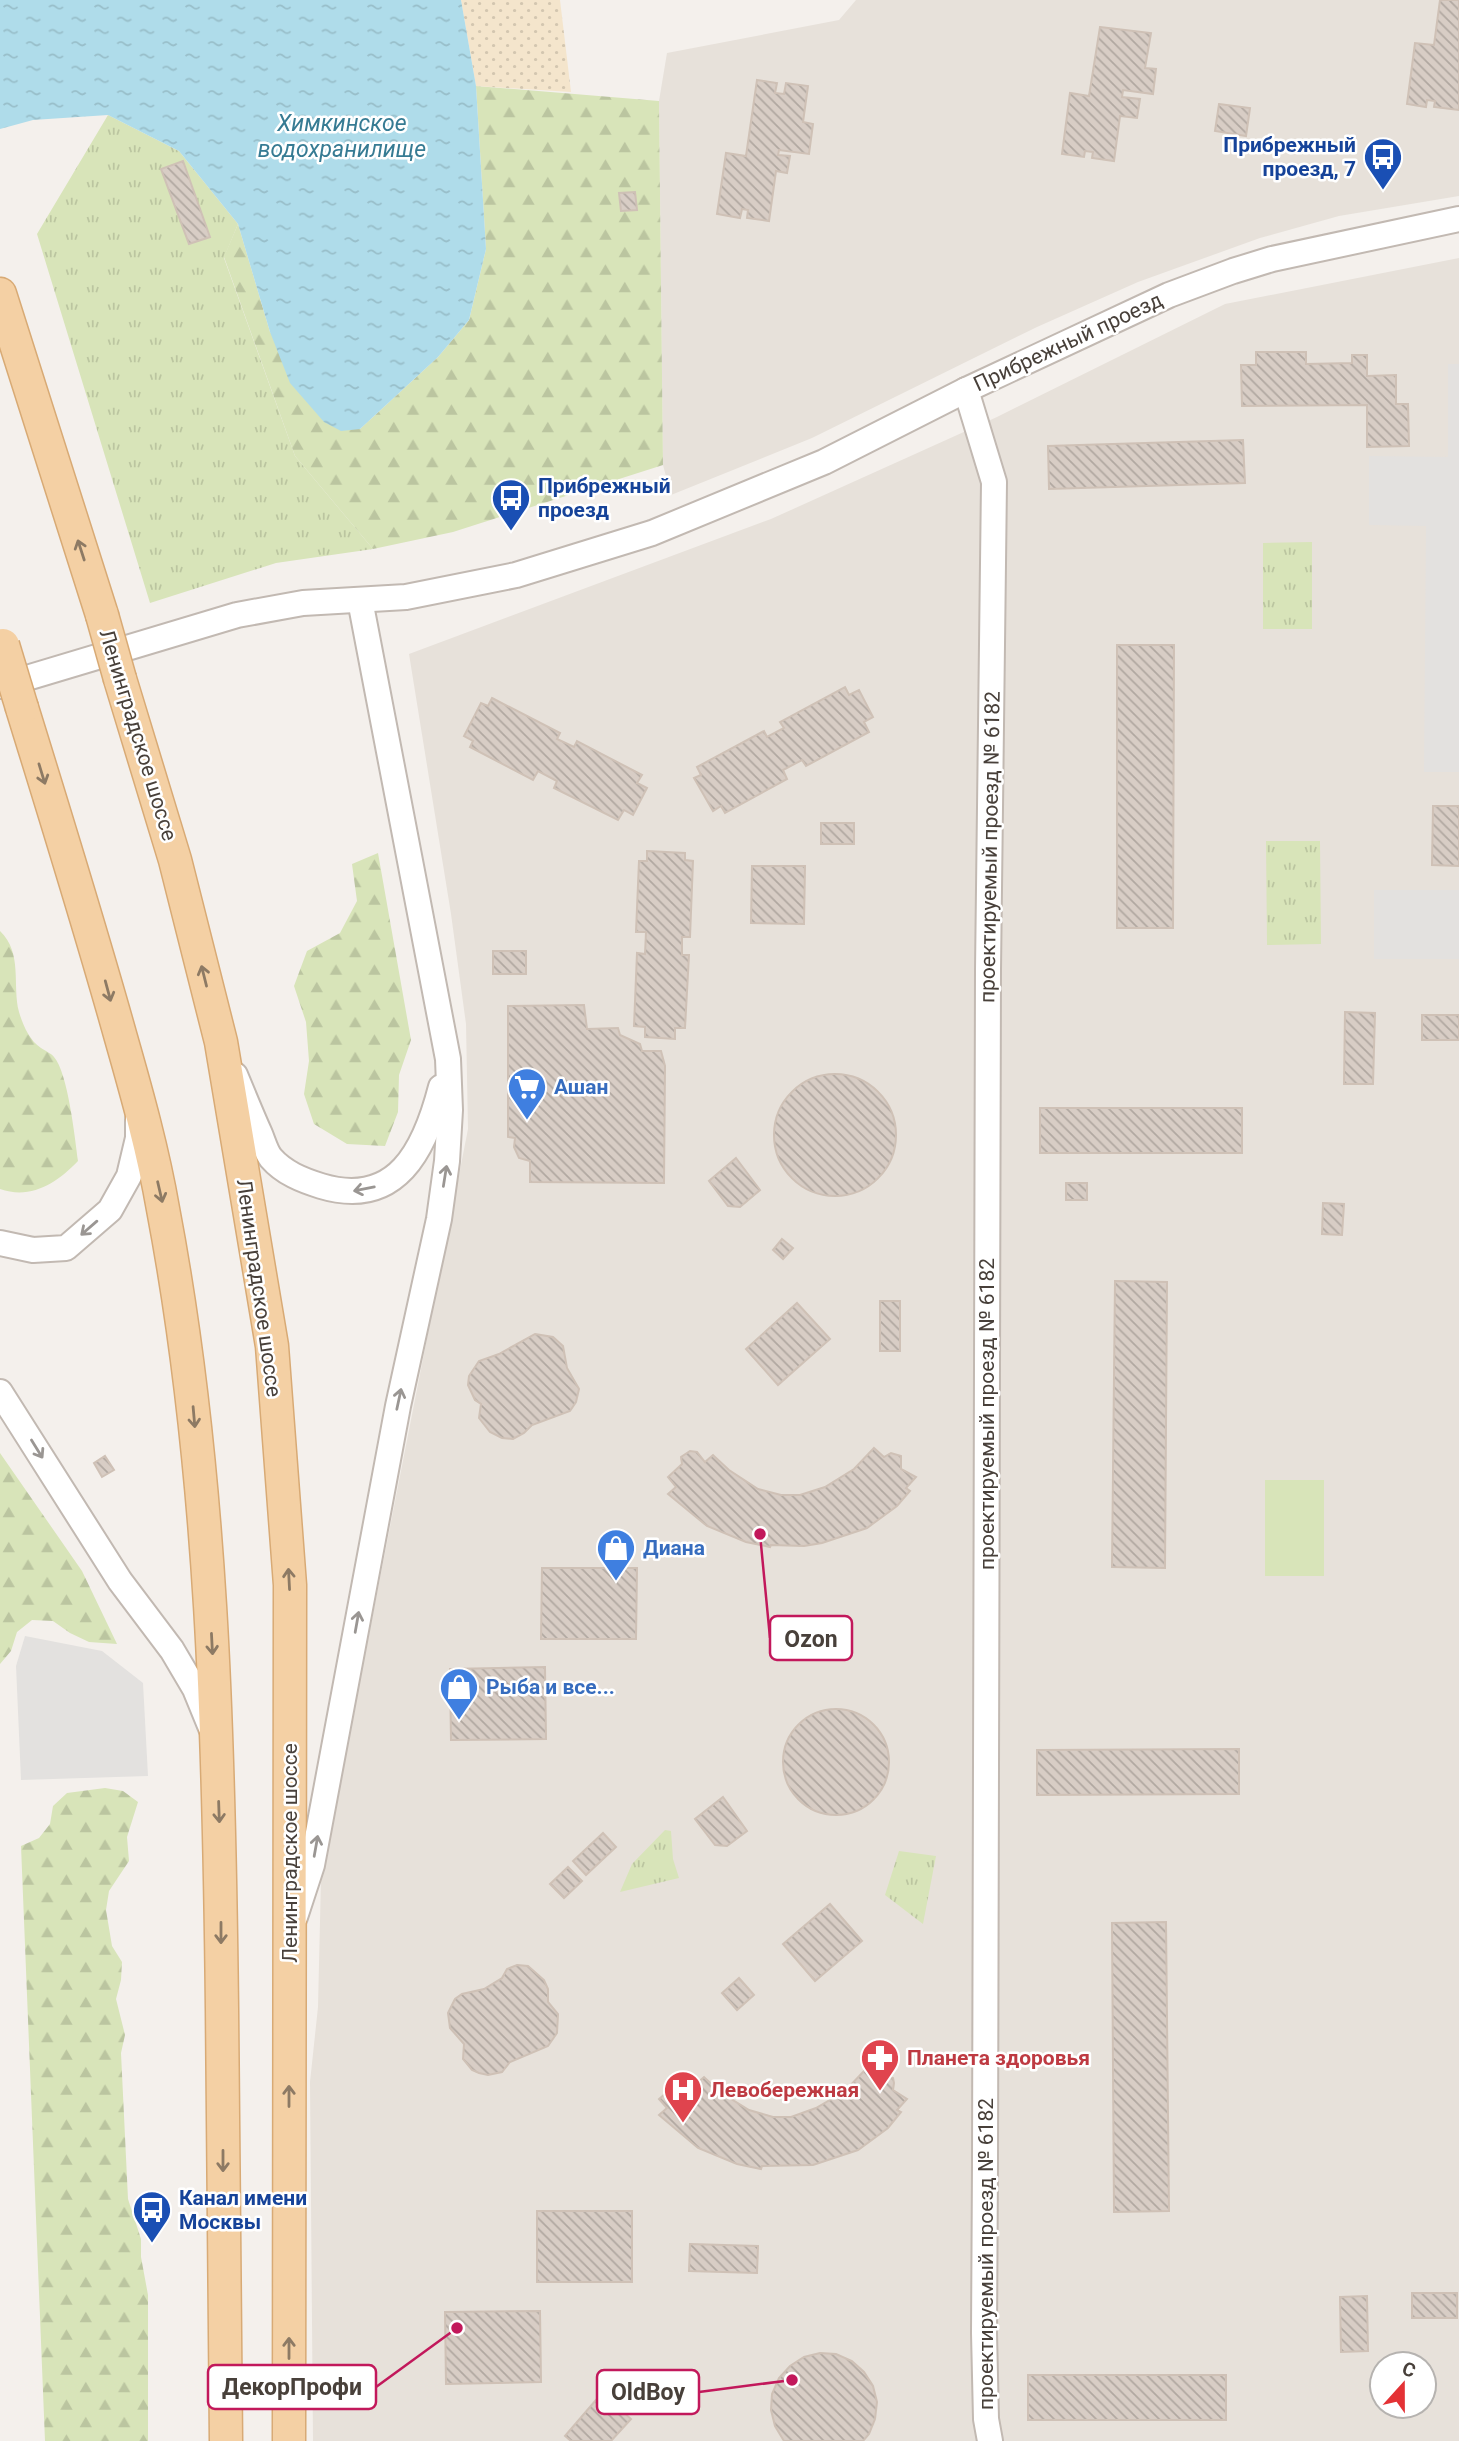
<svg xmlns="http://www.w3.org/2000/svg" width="1459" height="2441" viewBox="0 0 1459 2441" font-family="Roboto,sans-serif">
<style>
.residential{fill:#e7e1da;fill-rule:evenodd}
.grass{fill:url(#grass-tufts)}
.forest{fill:url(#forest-firs)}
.sand{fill:url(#sand-dots)}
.pitch{fill:#d8e4b9}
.parking{fill:#e3e1df}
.water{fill:url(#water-ripples)}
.building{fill:url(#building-back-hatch);stroke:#cfc1b6;stroke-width:2}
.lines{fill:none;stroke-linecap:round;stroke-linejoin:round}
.minor-casing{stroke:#c2b9b2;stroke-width:28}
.major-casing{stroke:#d8aa75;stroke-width:35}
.minor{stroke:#fff;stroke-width:24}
.major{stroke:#f4d0a4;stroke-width:32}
.major-bridge-casing{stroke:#d8aa75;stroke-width:35;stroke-linecap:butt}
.major-bridge{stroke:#f4d0a4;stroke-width:32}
.oneway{stroke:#8d7a64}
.oneway2{stroke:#9a9693}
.labels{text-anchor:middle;stroke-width:5;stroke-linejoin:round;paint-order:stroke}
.transit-label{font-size:21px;font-weight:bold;fill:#164399;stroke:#fff;text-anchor:start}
.street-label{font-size:21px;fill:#48403a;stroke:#fff}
.shop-label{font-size:21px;font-weight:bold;fill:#366cbe;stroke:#fff;text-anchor:start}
.health-label{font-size:21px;font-weight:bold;fill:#be3a42;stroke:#fff;text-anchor:start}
.water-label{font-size:23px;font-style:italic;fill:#367b93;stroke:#fff}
.leader{fill:none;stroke:#c2185b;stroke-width:2.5}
.callout-dot{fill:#c2185b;stroke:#fff;stroke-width:2.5}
.callout{fill:#fff;stroke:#c2185b;stroke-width:2.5}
.callout-label{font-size:23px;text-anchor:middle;font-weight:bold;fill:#48403a}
</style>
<defs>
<pattern id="grass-tufts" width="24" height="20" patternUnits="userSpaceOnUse" patternTransform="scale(1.75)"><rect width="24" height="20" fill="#d8e4b9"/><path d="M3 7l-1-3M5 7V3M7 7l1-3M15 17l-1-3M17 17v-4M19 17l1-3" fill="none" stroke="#bbc5a0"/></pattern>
<pattern id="forest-firs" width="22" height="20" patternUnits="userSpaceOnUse" patternTransform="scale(1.75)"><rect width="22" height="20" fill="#d8e4b9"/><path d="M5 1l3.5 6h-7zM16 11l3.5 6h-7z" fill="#bbc5a0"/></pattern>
<pattern id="sand-dots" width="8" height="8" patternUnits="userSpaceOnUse" patternTransform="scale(1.75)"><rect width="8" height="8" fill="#f4e5cc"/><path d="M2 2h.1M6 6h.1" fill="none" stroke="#d3c6b0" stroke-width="1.8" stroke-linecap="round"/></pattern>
<pattern id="water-ripples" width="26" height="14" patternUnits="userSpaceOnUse" patternTransform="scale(1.75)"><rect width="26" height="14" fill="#afdcea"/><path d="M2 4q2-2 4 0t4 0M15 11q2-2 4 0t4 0" fill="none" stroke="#98bec9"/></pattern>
<pattern id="building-back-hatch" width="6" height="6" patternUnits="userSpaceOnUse" patternTransform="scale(1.75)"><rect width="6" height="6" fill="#d8cdc5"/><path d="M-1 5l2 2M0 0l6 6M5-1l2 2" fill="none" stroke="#b1a8a1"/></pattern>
</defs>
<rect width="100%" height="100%" fill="#f4f0ec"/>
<g class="residential">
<polygon points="856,0 1459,0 1459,196 1339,216 1260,238 1138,282 1037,327 812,438 671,495 663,465 659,101 667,53 839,20"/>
<path d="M1459 258V2441H313L310 2082 318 2007 321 1879 468 1129 466 1024 451 914 409 654 771 519 997 417 1225 304ZM1382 2364H1424V2406H1382Z"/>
</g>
<g class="grass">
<polygon points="108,115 179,151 238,224 224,258 295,456 373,549 276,563 150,603 37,234"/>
<polygon points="1312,542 1312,629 1263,629 1263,543"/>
<polygon points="1266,841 1320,841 1321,944 1267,945"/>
<polygon points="665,1830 671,1831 673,1859 679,1878 620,1892 632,1864"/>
<polygon points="899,1851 936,1856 923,1924 885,1895"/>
</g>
<g class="forest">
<polygon points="476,86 659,101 663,465 453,532 373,549 295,456 224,257 238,224 270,332 360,429 438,357 469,320 486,249"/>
<polygon points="378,853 411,1040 399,1075 398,1112 385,1146 347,1144 314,1124 304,1094 309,1061 306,1022 294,986 307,951 340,933 357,901 352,864"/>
<path d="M0 931C23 953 12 985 19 1012 23 1025 29 1040 41 1048 45 1051 51 1053 54 1057 68 1073 75 1138 78 1161 57 1183 31 1200 0 1189Z"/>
<polygon points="0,1453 82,1571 117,1644 89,1642 70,1633 53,1621 32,1620 17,1632 11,1651 0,1664"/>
<polygon points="105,1788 123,1791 138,1802 127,1837 129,1861 109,1891 106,1910 112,1946 122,1962 121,1980 116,1999 125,2035 121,2053 128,2199 141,2239 141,2257 148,2295 148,2441 45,2441 21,1846 39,1838 50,1824 53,1806 67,1793"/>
</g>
<polygon class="sand" points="461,0 560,0 571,92 476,86"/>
<rect class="pitch" x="1265" y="1480" width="59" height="96"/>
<g class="parking">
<polygon points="1448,364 1459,364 1459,772 1424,772 1426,526 1369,525 1369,456 1448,457"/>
<rect x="1374" y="890" width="85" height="69"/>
<polygon points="25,1636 102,1651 143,1683 148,1776 21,1780 16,1666"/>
</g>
<polygon class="water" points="0,0 461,0 476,86 486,249 469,320 438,357 360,429 341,431 324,422 290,383 270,332 238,224 179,151 108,115 33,120 0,129"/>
<g class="building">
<polygon points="1440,0 1459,0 1459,110 1434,107 1435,101 1427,100 1426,107 1407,104 1415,43 1434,45"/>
<polygon points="1100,27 1151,33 1145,68 1156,69 1153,94 1123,90 1122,97 1140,99 1137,118 1120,116 1114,161 1092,158 1093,152 1085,151 1084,157 1062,154 1070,93 1089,96"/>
<polygon points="757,80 777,83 775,93 784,94 786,83 808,86 803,122 813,124 809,154 779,150 778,155 790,156 787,173 776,171 769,221 747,218 748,210 742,209 740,218 717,214 726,153 746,156"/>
<polygon points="1219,104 1250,108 1246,136 1215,131"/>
<polygon points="183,161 210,237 189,244 161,169"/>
<polygon points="635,192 637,210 621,211 619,193"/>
<polygon points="1256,352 1306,352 1306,364 1352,363 1352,355 1367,355 1367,376 1396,375 1396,404 1408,404 1409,446 1367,447 1367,405 1242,406 1241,365 1256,365"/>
<polygon points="1243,440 1245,483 1049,489 1048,446"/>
<polygon points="1117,645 1174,645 1173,928 1117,928"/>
<polygon points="845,687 849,695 859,690 873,717 864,722 869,732 806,766 802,760 783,770 787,779 725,813 721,806 713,811 694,778 701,775 697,767 764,731 767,737 784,728 780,722"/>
<polygon points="492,698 560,733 557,739 574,747 577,741 642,775 637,783 647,788 633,815 624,810 618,820 554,788 557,781 538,771 533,780 470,747 473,741 464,736 481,703 488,706"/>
<polygon points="1433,806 1459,806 1459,866 1432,865"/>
<rect x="821" y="823" width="33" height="21"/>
<polygon points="647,851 685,853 685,860 693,861 690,937 682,937 682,955 689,955 685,1028 675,1028 675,1039 645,1037 645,1027 634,1026 637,953 645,954 646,932 636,932 639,861 647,861"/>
<polygon points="752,866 805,866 804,924 751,923"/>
<rect x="493" y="951" width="33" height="23"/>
<polygon points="584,1005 587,1029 618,1028 620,1035 640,1044 642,1051 661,1051 665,1066 664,1183 530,1182 530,1161 519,1158 514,1147 515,1138 508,1137 508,1006"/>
<polygon points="1345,1012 1375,1013 1373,1084 1344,1084"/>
<rect x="1422" y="1015" width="37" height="25"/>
<circle cx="835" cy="1135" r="61"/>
<rect x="1040" y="1108" width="202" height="45"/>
<polygon points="736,1158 760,1190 740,1207 728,1206 709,1181"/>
<rect x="1066" y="1183" width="21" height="17"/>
<polygon points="1323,1203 1344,1204 1342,1235 1322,1234"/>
<polygon points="782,1239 793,1248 783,1259 773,1250"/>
<polygon points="1115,1281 1167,1282 1165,1568 1112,1567"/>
<rect x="880" y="1301" width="20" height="50"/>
<polygon points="797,1303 830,1339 778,1385 746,1349"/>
<polygon points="535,1334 553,1337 563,1346 567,1368 579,1389 576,1402 570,1411 532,1425 524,1433 513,1439 502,1438 490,1432 479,1418 481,1404 475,1400 468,1385 469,1376 479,1361 499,1354"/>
<polygon points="874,1448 884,1457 891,1453 901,1456 901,1469 916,1477 906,1488 910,1491 897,1506 867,1528 822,1543 804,1546 771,1545 770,1547 746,1542 707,1526 668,1494 676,1487 668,1477 682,1464 681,1457 690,1451 697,1452 705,1462 713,1455 729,1470 758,1489 781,1495 800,1495 825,1487 854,1469"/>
<polygon points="105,1456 114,1470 102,1477 94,1463"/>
<polygon points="542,1568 637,1568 636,1639 541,1639"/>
<polygon points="545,1667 546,1739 451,1740 450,1669"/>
<circle cx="836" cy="1762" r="53"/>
<polygon points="1239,1749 1239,1794 1037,1795 1037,1750"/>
<polygon points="723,1797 747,1831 727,1846 715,1845 695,1819"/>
<polygon points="603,1833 616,1847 586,1875 573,1861"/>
<polygon points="568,1867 582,1881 564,1898 550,1884"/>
<polygon points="830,1904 862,1941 815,1981 783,1944"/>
<polygon points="1166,1922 1169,2211 1114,2212 1112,1923"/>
<polygon points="517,1965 528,1966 544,1980 548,1989 548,2002 558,2014 557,2033 548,2046 510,2062 502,2072 488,2075 479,2073 472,2070 463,2059 464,2044 450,2028 448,2013 455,1999 462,1994 484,1989 502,1978 507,1969"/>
<polygon points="739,1978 754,1995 737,2010 722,1993"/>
<polygon points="865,2070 875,2079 882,2075 893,2078 894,2083 893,2090 907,2099 897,2110 901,2112 888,2128 858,2150 813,2165 762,2166 761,2169 737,2164 698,2148 659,2115 667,2108 659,2099 674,2086 672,2079 681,2073 688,2074 696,2084 704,2077 720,2092 749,2110 773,2117 791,2117 816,2108 845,2091"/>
<rect x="537" y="2211" width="95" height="71"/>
<polygon points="690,2244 758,2246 757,2273 689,2271"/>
<rect x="1412" y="2293" width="45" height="25"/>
<polygon points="1367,2296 1368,2351 1341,2352 1340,2297"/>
<polygon points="540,2311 541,2382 446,2384 445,2312"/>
<polygon points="820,2353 836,2354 852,2361 864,2372 873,2386 877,2402 875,2419 869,2434 863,2441 784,2441 775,2426 771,2410 772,2394 779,2378 790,2366 804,2357"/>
<rect x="1028" y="2375" width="198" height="45"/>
<polygon points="602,2393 631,2419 611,2441 571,2441 565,2436"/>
</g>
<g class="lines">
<g class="minor-casing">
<g id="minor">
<polyline points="966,390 994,482 988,970 985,2165 984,2333 986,2419 990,2441"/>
<polyline points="0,686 237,615 303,603 406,597 516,575 652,533 824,462 966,390 1169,295 1233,271 1272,259 1459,219"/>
<path d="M235 1075C243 1094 251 1114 260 1134 263 1141 266 1152 271 1158 284 1173 302 1180 321 1186 397 1209 425 1149 441 1087"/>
<polyline points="0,1243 33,1250 66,1248 110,1210 129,1176 138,1138 138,1120"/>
<polyline points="0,1392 120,1581 172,1650 195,1689 211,1728"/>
<polyline points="295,1917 312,1865 398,1406 439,1219 447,1161 450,1110 448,1059 360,600"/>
</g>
</g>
<g class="major-casing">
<g id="major">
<polyline points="0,294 102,615"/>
<polyline points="120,679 175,860 221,1042 272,1346 290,1585 289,2441"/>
<path d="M22 708C56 818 90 927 121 1038 137 1094 153 1151 163 1209 213 1472 219 1742 222 2009 223 2153 224 2297 226 2441"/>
</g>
</g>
<use href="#minor" class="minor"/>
<use href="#major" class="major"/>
<g class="major-bridge-casing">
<g id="major-bridge">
<polyline points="102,615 120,679"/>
<polyline points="3,645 22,708"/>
</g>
</g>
<use href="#major-bridge" class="major-bridge"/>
</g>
<defs><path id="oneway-shaft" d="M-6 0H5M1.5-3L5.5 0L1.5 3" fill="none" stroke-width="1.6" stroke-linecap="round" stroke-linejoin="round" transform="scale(1.75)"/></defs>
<g class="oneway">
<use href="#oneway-shaft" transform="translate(81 550) rotate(-108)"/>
<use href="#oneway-shaft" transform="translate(42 774) rotate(73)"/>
<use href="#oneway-shaft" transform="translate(204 976) rotate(-104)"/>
<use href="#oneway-shaft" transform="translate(108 991) rotate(75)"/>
<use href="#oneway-shaft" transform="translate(160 1192) rotate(77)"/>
<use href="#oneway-shaft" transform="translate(194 1417) rotate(85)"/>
<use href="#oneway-shaft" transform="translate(289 1579) rotate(-93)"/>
<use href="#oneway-shaft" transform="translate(212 1644) rotate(87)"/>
<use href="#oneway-shaft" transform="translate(219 1812) rotate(88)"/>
<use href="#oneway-shaft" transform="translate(221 1933) rotate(90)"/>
<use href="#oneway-shaft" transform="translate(289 2096) rotate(-90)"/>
<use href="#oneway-shaft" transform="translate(223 2161) rotate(90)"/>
<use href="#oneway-shaft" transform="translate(289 2348) rotate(-90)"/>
</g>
<g class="oneway2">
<use href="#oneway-shaft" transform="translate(445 1176) rotate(-81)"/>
<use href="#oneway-shaft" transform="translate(364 1189) rotate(169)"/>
<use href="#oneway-shaft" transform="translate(89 1228) rotate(139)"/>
<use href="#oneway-shaft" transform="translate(399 1399) rotate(-78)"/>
<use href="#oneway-shaft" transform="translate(37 1449) rotate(58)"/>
<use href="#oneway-shaft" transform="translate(357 1622) rotate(-80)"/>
<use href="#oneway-shaft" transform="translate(316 1846) rotate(-80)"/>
</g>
<defs>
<g id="bus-pin" transform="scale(2.0125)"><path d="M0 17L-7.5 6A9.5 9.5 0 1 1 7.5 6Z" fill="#1a4fb4" stroke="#fff"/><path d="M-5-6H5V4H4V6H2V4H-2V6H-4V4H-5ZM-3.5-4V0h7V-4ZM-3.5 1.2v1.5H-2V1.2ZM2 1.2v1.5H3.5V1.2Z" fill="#fff"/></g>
<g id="supermarket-pin" transform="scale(2.0125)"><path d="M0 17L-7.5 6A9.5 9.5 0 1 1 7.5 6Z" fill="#3f7fe0" stroke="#fff"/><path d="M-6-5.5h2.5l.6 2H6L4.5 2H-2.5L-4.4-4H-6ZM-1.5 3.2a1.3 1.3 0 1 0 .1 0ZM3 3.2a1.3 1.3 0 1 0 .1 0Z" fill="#fff"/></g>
<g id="shop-pin" transform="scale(2.0125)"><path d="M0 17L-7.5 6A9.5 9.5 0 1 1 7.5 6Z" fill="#3f7fe0" stroke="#fff"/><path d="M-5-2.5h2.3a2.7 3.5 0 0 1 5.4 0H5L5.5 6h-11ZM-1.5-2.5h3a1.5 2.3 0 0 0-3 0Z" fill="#fff"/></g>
<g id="pharmacy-pin" transform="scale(2.0125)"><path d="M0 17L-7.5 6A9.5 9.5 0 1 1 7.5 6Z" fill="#e0444e" stroke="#fff"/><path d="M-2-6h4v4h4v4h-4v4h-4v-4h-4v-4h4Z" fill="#fff"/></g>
<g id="hospital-pin" transform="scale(2.0125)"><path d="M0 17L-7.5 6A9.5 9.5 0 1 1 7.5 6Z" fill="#e0444e" stroke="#fff"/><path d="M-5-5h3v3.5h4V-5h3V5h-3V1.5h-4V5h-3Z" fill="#fff"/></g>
</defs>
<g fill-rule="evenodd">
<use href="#bus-pin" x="1383" y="157"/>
<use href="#bus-pin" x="511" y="498"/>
<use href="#supermarket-pin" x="527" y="1087"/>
<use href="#shop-pin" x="616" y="1548"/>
<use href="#shop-pin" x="459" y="1687"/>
<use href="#pharmacy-pin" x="880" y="2058"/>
<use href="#hospital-pin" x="683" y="2090"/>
<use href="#bus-pin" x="152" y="2210"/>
</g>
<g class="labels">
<g class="transit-label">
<text x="1356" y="152" text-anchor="end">Прибрежный<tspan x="1356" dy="24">проезд, 7</tspan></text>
<text x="538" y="493">Прибрежный<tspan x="538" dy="24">проезд</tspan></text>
<text x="179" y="2205">Канал имени<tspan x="179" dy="24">Москвы</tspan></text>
</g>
<g class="street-label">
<text transform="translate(1068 342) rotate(-25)" y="7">Прибрежный проезд</text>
<text transform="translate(138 735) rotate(73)" y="7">Ленинградское шоссе</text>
<text transform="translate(990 847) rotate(-89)" y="7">проектируемый проезд № 6182</text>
<text transform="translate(259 1288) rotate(82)" y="7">Ленинградское шоссе</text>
<text transform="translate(987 1414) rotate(-90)" y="7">проектируемый проезд № 6182</text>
<text transform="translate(290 1853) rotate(-90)" y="7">Ленинградское шоссе</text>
<text transform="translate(986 2254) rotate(-90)" y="7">проектируемый проезд № 6182</text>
</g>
<g class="shop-label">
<text x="554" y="1094">Ашан</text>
<text x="643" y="1555">Диана</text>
<text x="486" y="1694">Рыба и все...</text>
</g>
<g class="health-label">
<text x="907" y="2065">Планета здоровья</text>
<text x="710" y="2097">Левобережная</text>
</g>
<g class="water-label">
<text x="342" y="131">Химкинское<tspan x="342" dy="26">водохранилище</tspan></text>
</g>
</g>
<path class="leader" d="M760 1534L770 1638M457 2328L376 2387M792 2380L699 2392"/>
<g class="callout-dot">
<circle cx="760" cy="1534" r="7"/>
<circle cx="457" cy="2328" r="7"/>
<circle cx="792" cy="2380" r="7"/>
</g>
<g class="callout">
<rect x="770" y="1616" width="82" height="44" rx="7"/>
<rect x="208" y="2365" width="168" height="44" rx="7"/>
<rect x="597" y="2370" width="102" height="44" rx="7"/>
</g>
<g class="callout-label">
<text x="811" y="1647">Ozon</text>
<text x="292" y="2395">ДекорПрофи</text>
<text x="648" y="2400">OldBoy</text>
</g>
<g transform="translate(1403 2385) rotate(21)"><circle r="33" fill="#ffffff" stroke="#b6b3b0" stroke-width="2"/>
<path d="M0-5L12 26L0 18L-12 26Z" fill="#e43235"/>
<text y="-10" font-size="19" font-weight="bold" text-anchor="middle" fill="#48403a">С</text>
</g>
</svg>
